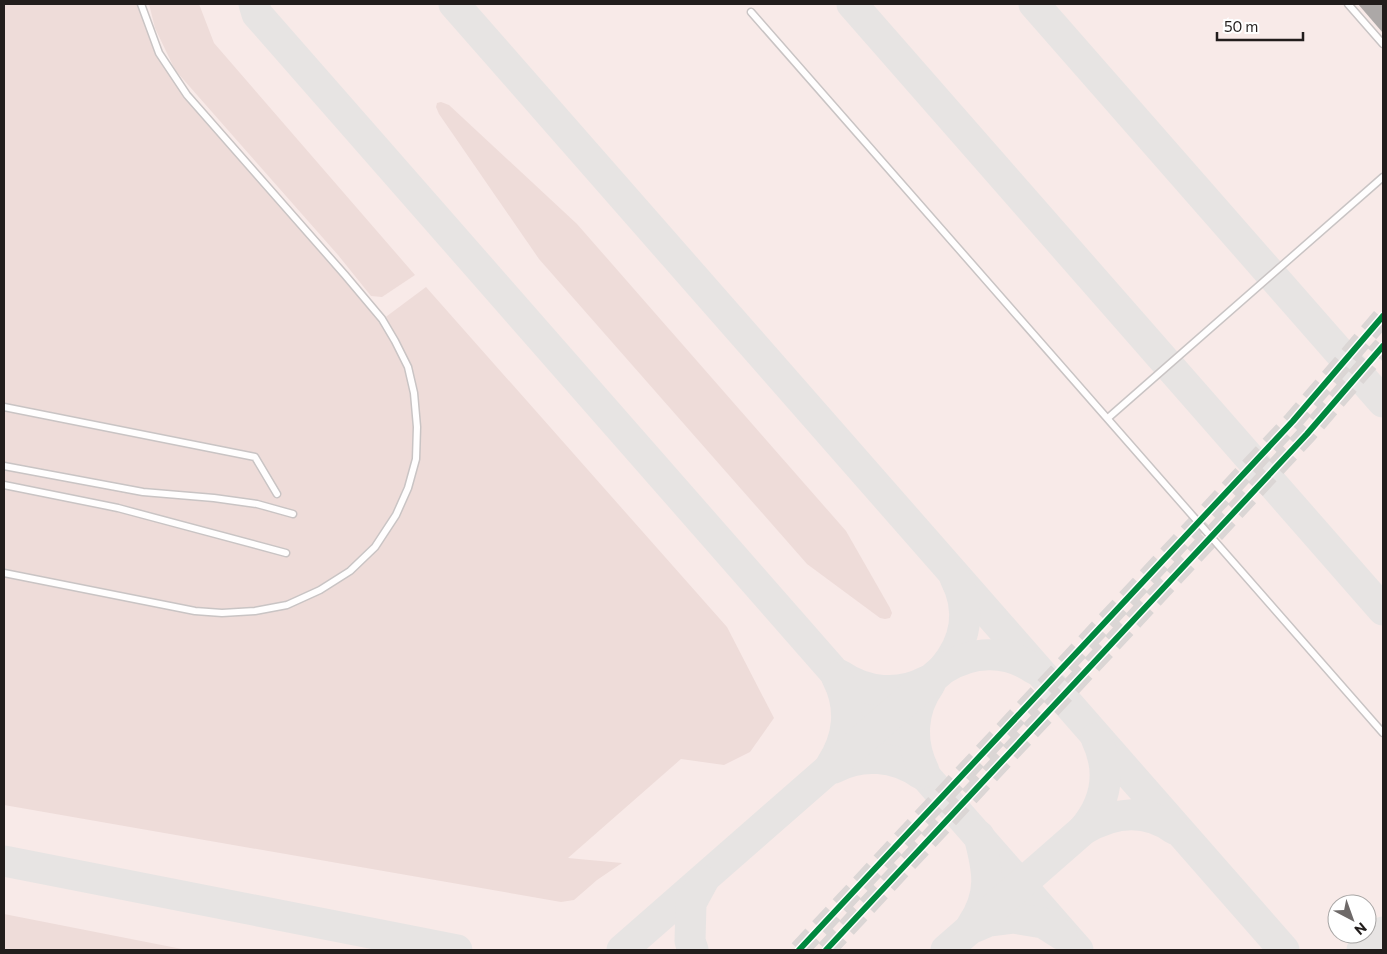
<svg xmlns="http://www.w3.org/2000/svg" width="1387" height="954" viewBox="0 0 1387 954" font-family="Commissioner,sans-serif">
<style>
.built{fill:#f8eae8;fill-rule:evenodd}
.green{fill:#eedcd9}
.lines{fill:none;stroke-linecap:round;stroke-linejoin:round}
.taxiway{stroke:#e7e4e3;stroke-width:31}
.building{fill:#aca8a7}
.primary-tunnel{stroke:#dbd6d5;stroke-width:20;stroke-dasharray:20 10;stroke-linecap:butt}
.service-casing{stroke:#c9c4c4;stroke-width:9}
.service{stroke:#fffefe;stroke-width:6}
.cycleway-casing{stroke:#fff;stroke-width:9}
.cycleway{stroke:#00873e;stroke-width:6}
</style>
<rect width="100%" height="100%" fill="#fcf7f6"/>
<path class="built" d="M4 4H1383V950H4ZM1337 904H1367V934H1337Z"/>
<g class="green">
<polygon points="4,4 141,4 159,53 187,95 383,319 426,287 727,627 774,718 750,752 724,765 681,759 568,858 622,863 597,880 574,900 561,902 4,805"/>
<polygon points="149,4 199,4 214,43 415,275 382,297 371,296 338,255 175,70 155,28"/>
<polygon points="441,102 449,105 577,224 846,531 890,608 892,613 890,618 885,619 880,618 807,564 539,259 439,114 436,107 437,103"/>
<polygon points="4,914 187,950 4,950"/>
</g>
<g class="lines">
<g class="taxiway">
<polyline points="254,4 257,14 1078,950"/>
<polyline points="454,4 1284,950"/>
<polyline points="852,4 1383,610"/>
<polyline points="1034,4 1383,402"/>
<path d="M943 669C966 642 972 611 955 578"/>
<path d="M840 675C866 693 899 696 927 681"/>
<path d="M831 765C849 738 852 707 837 678"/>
<path d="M834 768C862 753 895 756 921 774"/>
<path d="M924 771C910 743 911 710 930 684"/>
<path d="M1083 830C1107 802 1112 771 1096 738"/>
<polyline points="4,861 457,950"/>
<path d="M972 925C993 894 988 870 979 836"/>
<polyline points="975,927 989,921 1013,918 1043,923 1062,935"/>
<path d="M622 950 943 669C972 651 1006 649 1034 669"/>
<polyline points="693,950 690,941 691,903 703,881"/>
<path d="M946 950 1083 830C1113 812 1145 808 1174 829"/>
<polyline points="1362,950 1383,932"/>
</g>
</g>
<polygon class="building" points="1358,4 1383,4 1383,33"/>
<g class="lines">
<g class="primary-tunnel">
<polyline points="799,950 1293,421 1383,316"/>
<polyline points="826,950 1307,434 1383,346"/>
</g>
<g class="service-casing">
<g id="service">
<polyline points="1348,4 1383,44"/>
<polyline points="751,12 1383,733"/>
<polyline points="4,407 255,457 277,494"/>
<polyline points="1108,418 1383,177"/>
<polyline points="4,466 143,492 214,498 257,504 293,514"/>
<polyline points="4,485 118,508 286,553"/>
<polyline points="4,573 195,611 222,613 255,611 287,605 320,590 350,571 375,547 396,515 408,488 416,459 417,427 414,393 408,367 395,341 382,319 345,275 187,95 159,53 141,4"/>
</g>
</g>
<use href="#service" class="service"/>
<g class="cycleway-casing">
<g id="cycleway">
<polyline points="799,950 1293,421 1383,316"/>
<polyline points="826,950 1307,434 1383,346"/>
</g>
</g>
<use href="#cycleway" class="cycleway"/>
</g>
<rect width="1387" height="954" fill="none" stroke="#221d1c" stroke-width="10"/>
<g transform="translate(1352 919) rotate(139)"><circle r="24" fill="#ffffff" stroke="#a7a5a4"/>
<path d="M0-4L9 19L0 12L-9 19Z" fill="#6e6968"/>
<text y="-8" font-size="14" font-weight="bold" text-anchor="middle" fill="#221d1c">N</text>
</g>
<path d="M1217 32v8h86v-8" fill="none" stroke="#221d1c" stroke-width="2.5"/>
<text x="1224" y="32" font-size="15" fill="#221d1c" stroke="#ffffff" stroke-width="4" paint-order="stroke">50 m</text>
</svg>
